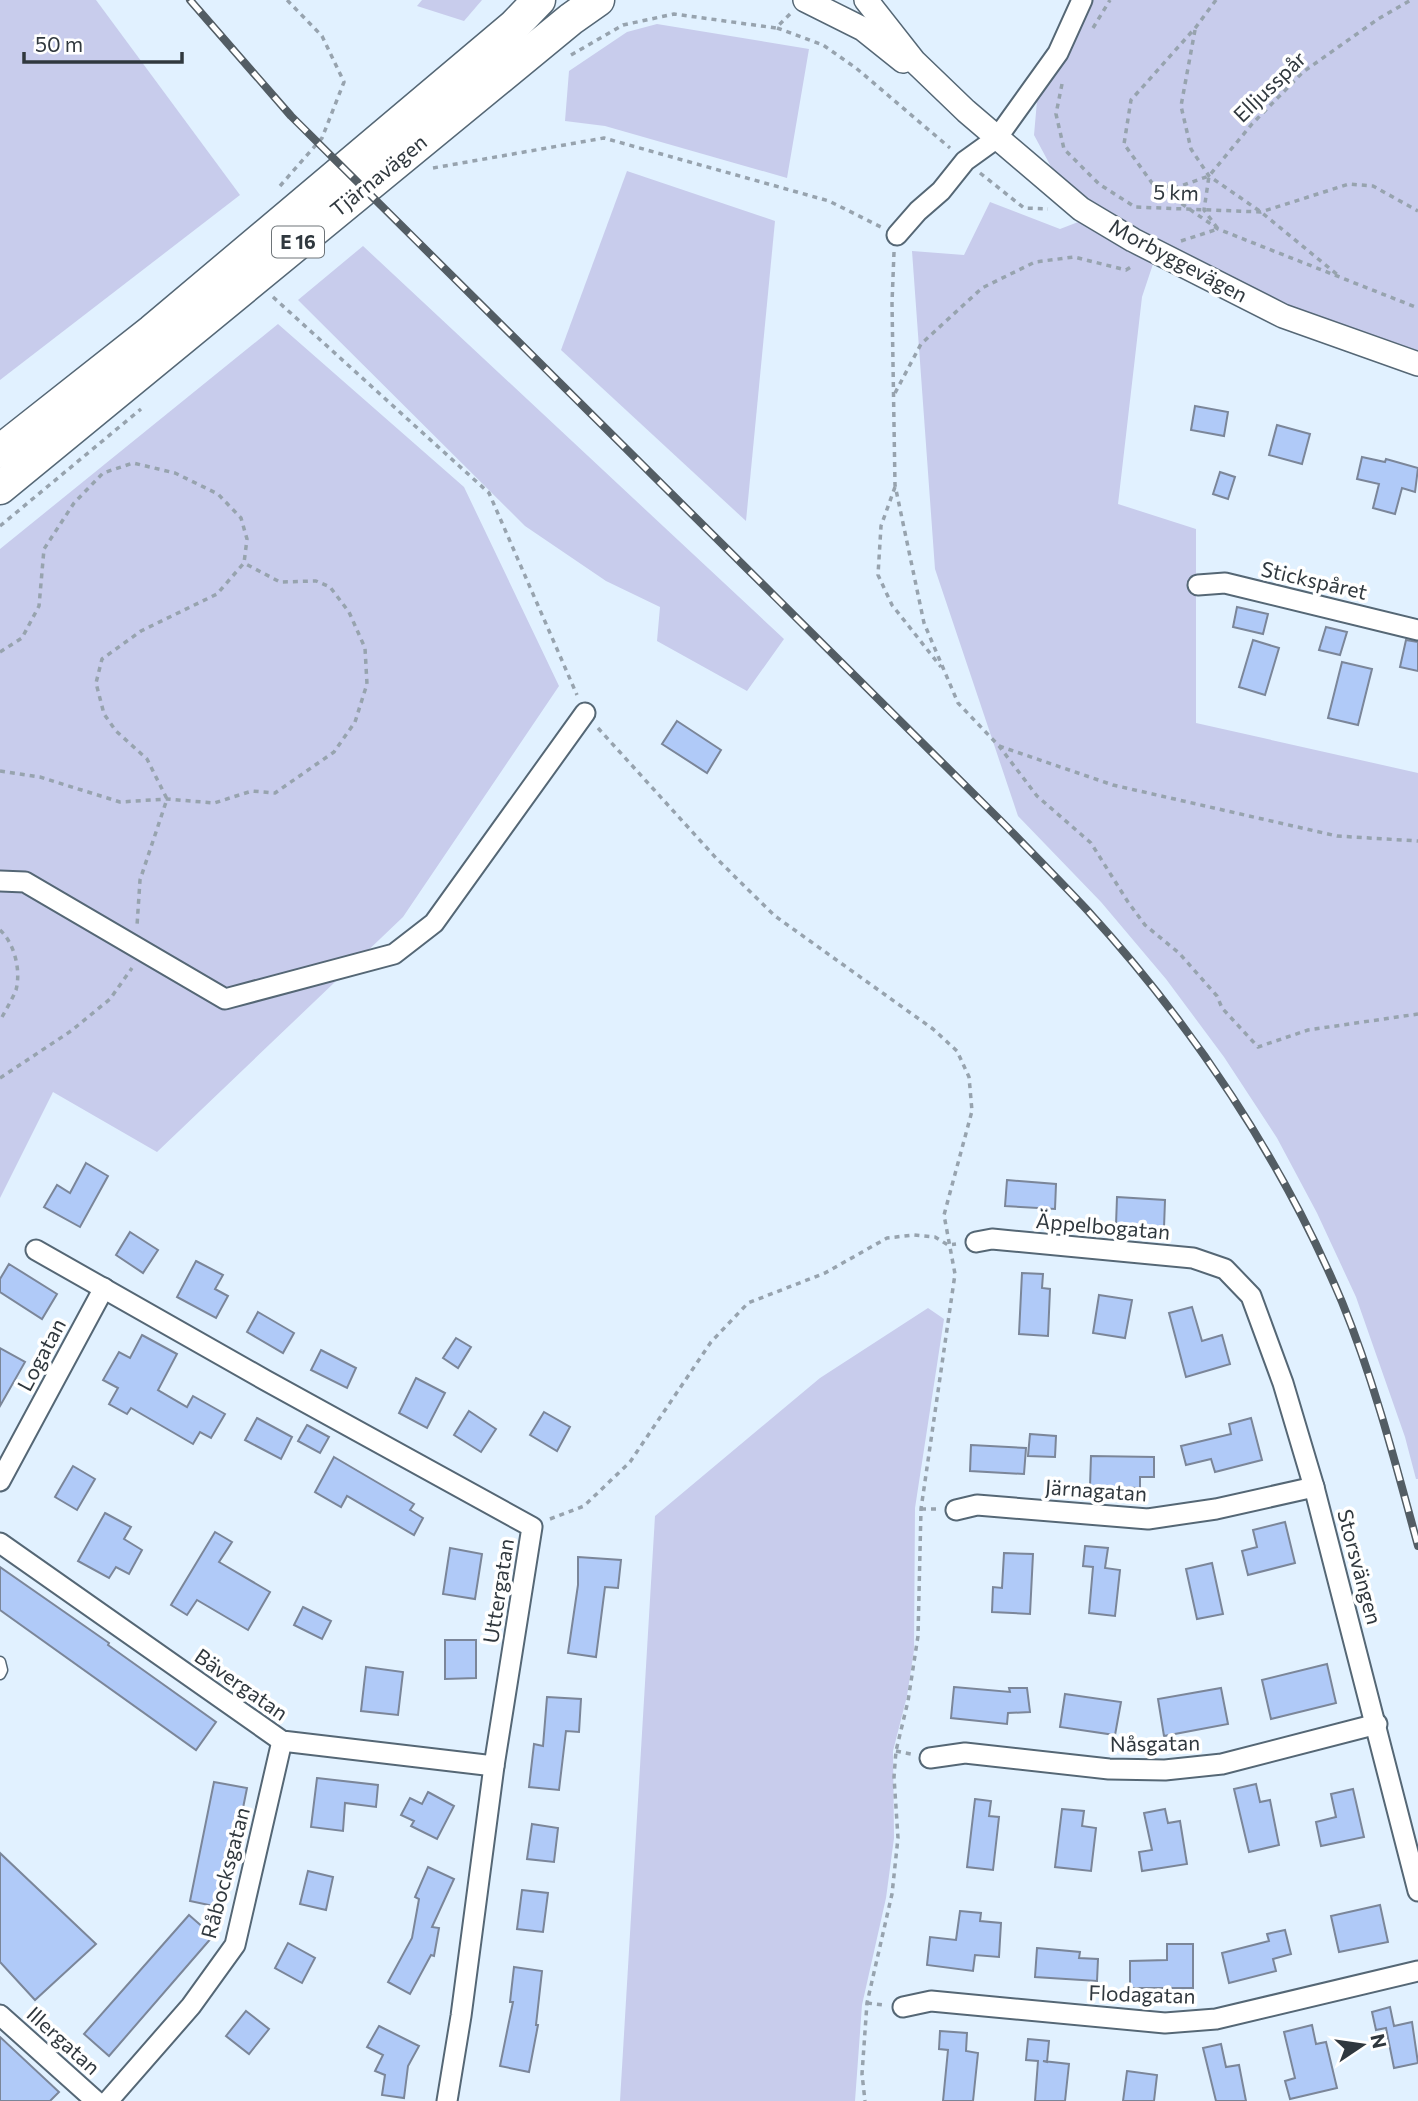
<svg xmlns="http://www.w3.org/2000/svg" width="1418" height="2101" viewBox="0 0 1418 2101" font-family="Commissioner,sans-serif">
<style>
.green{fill:#c8ccec}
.building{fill:#b0caf8;stroke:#7b8699;stroke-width:2}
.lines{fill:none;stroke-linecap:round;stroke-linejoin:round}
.service-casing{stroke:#556775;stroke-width:13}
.minor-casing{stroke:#556775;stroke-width:23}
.tertiary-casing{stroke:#556775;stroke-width:26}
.trunk-casing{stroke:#556775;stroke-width:35}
.path{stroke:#97a3ae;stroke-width:3.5;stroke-dasharray:5 5;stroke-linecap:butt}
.service{stroke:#fff;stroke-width:10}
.minor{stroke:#fff;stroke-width:19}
.tertiary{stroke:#fff;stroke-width:23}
.trunk{stroke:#fff;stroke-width:32}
.rail-casing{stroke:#535d64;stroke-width:8}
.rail{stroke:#fff;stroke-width:5;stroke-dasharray:16;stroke-linecap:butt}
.labels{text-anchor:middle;stroke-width:7;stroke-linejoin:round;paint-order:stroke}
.shield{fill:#fff;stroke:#6e7478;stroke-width:2}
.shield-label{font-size:19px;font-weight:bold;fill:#30383e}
.street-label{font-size:21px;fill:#30383e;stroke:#fff}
</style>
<rect width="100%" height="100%" fill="#e1f1ff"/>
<g class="green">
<polygon points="0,0 96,0 240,195 0,380"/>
<polygon points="422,0 482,0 464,21 417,6"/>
<polygon points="1082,0 1418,0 1418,364 1157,252 1142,297 1118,504 1196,529 1196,723 1418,773 1418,1479 1416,1479 1405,1437 1356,1297 1317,1213 1277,1138 1224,1057 1166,979 1101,902 1018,816 935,569 912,251 964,255 990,202 1060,229 1086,219 1064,191 1034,135 1037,101 1064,55"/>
<polygon points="657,24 809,49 787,178 605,126 565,121 569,71 627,32"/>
<polygon points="627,171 775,221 746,521 561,350"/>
<polygon points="363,246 784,639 747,691 657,641 660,607 606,581 525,526 298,300"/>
<polygon points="278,324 464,487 559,686 403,917 157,1152 53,1092 0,1198 0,549"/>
<polygon points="928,1308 944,1319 915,1508 914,1650 907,1696 893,1751 894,1838 886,1898 862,2005 855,2101 620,2101 655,1516 820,1378"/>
</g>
<g class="building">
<polygon points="1195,406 1228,412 1224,436 1191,430"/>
<polygon points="1277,425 1310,434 1302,464 1269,455"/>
<polygon points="1362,457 1385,462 1386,459 1418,468 1415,492 1402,488 1395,514 1373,508 1379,484 1357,479"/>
<polygon points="1220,472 1235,477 1228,499 1213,494"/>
<polygon points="1237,607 1268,614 1263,634 1233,627"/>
<polygon points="1326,627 1347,632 1340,655 1319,650"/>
<polygon points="1253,640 1279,648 1265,695 1239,687"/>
<polygon points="1406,640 1418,642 1418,671 1400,667"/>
<polygon points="1342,662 1372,669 1358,725 1328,718"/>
<polygon points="677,721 721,750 707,773 662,744"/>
<polygon points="86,1163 108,1176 80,1227 44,1207 57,1185 70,1193"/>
<polygon points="1007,1180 1056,1184 1055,1209 1005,1206"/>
<polygon points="1117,1197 1165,1200 1164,1228 1116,1225"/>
<polygon points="130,1232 158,1250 143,1273 116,1255"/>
<polygon points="196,1261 223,1275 215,1289 228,1296 216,1318 177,1297"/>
<polygon points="9,1264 57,1294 42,1319 0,1292 0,1279"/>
<polygon points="1022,1273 1043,1274 1042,1288 1050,1289 1048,1336 1019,1334"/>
<polygon points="1099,1295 1132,1300 1125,1338 1093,1333"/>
<polygon points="1192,1307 1202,1341 1222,1335 1230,1364 1186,1377 1169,1313"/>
<polygon points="258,1312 294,1333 283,1353 247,1332"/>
<polygon points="142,1335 177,1354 158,1390 187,1407 193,1396 225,1414 211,1438 200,1432 193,1444 131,1408 127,1414 109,1404 118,1388 103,1380 119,1352 130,1358"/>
<polygon points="456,1338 471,1347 458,1368 443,1358"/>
<polygon points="0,1348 25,1362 0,1406"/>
<polygon points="321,1350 356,1368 347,1388 311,1370"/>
<polygon points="416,1378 445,1393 427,1428 399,1413"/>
<polygon points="469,1411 496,1429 481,1452 454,1435"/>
<polygon points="544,1412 570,1427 557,1451 530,1435"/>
<polygon points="257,1418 292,1437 281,1459 245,1440"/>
<polygon points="1251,1418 1262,1460 1215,1472 1211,1459 1186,1465 1181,1446 1231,1434 1229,1424"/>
<polygon points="307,1425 329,1437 320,1453 298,1441"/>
<polygon points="1030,1434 1056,1436 1055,1457 1028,1456"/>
<polygon points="971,1445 1026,1448 1024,1474 970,1471"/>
<polygon points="1091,1456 1154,1457 1154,1477 1140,1477 1140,1488 1090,1487"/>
<polygon points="334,1457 414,1504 410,1510 423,1518 414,1535 347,1496 341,1507 315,1492"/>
<polygon points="73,1466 95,1479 77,1510 55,1497"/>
<polygon points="105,1513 131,1527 124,1539 142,1550 129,1574 116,1567 109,1578 78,1561"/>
<polygon points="1285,1522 1295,1563 1248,1575 1242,1551 1257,1547 1253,1530"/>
<polygon points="215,1532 232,1542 219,1562 270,1592 248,1630 197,1600 187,1615 171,1605"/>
<polygon points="1085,1546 1108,1548 1105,1568 1120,1570 1115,1616 1089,1613 1093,1567 1083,1566"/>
<polygon points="450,1548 482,1554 475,1599 443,1594"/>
<polygon points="1004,1553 1033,1554 1030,1614 992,1612 993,1587 1002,1588"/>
<polygon points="578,1557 621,1560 618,1588 605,1587 596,1657 568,1653 578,1585"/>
<polygon points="1212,1563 1223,1614 1197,1619 1186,1569"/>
<polygon points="0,1567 109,1643 108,1645 216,1722 196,1750 0,1610"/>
<polygon points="303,1607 331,1621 322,1639 294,1625"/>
<polygon points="445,1640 476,1640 476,1678 445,1679"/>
<polygon points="1327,1664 1336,1703 1271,1719 1262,1680"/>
<polygon points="366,1667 403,1672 398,1715 361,1711"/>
<polygon points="954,1687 1010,1692 1009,1688 1027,1688 1030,1712 1008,1713 1007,1724 951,1718"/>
<polygon points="1221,1688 1228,1724 1164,1736 1158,1699"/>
<polygon points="1065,1694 1121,1702 1115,1735 1060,1727"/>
<polygon points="547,1697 581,1699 579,1732 566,1731 559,1790 529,1787 534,1744 543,1746"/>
<polygon points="317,1778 378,1785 376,1807 345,1803 343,1831 311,1827"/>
<polygon points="214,1782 247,1788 223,1908 190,1901"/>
<polygon points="1256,1784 1260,1802 1270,1800 1279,1845 1249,1852 1234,1789"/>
<polygon points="1353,1789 1364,1837 1321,1846 1316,1822 1336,1817 1331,1794"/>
<polygon points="428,1792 454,1806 437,1839 411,1826 414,1821 401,1815 410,1798 422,1804"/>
<polygon points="975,1799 991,1801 989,1816 999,1817 993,1870 967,1867"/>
<polygon points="1062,1809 1084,1811 1082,1826 1096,1828 1091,1871 1055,1867"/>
<polygon points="1165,1809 1168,1823 1180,1821 1187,1864 1142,1871 1139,1852 1152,1850 1144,1813"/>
<polygon points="532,1824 558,1828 554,1862 527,1859"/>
<polygon points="0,1853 96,1944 35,2000 0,1962"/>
<polygon points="428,1867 454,1879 432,1927 439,1928 434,1956 431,1955 410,1994 388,1982 412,1938 419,1899 415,1897"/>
<polygon points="308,1871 333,1877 326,1910 300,1904"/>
<polygon points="522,1890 548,1893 543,1932 517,1929"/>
<polygon points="1380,1905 1388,1942 1339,1952 1331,1916"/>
<polygon points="960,1911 981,1913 980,1921 1001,1923 999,1957 975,1955 973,1971 927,1965 930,1937 956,1940"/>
<polygon points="189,1915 213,1936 109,2056 84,2034"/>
<polygon points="1285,1930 1291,1954 1273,1959 1276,1971 1229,1983 1222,1953 1269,1941 1267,1934"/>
<polygon points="288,1943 315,1958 302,1983 275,1968"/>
<polygon points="1167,1944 1193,1944 1193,1988 1130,1988 1130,1961 1167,1960"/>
<polygon points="1037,1948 1080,1952 1079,1958 1098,1959 1097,1981 1035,1977"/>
<polygon points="514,1967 542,1971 536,2025 538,2025 529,2072 500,2066 513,2002 510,2002"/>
<polygon points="1390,2007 1394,2026 1412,2022 1418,2063 1394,2068 1386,2028 1376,2030 1372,2012"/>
<polygon points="246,2011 269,2029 249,2054 226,2036"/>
<polygon points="1312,2025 1316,2044 1326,2042 1337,2088 1290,2099 1285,2081 1295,2078 1284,2032"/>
<polygon points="379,2026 419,2046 408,2066 404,2098 382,2095 385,2075 375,2071 383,2055 367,2047"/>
<polygon points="940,2031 967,2033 966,2051 978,2053 973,2101 943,2101 948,2050 939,2049"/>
<polygon points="0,2037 59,2092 50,2101 0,2101"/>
<polygon points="1028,2039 1049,2041 1047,2062 1043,2061 1069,2064 1065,2101 1035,2101 1038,2061 1026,2060"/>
<polygon points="1221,2044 1226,2067 1239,2065 1246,2101 1216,2101 1203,2048"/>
<polygon points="1127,2071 1157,2075 1154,2101 1123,2101"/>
</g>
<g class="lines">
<g class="service-casing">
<polyline id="service" points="0,1662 2,1670 0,1674"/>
</g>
<g class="minor-casing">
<g id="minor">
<polyline points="897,235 918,211 941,191 965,161 997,138 1058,53 1082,0"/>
<polyline points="1198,585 1225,583 1418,630"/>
<polyline points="0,881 25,882 225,999 394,954 434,923 585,713"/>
<polyline points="976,1242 992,1239 1193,1258 1225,1269 1251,1296 1283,1383 1314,1487 1418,1891"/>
<polyline points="36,1250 265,1380 532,1527 494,1766 461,2016 447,2101"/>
<polyline points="0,1481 104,1288"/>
<polyline points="956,1510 977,1505 1148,1519 1216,1509 1314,1487"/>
<polyline points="0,1543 282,1741 494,1766"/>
<polyline points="930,1758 965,1753 1109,1769 1165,1770 1222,1764 1377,1724"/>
<polyline points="903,2007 931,2001 1165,2023 1216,2019 1418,1971"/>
<polyline points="0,2015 96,2101"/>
<polyline points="108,2101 191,2006 235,1945 282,1741"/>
</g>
</g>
<g class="tertiary-casing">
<g id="tertiary">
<polyline points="805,0 863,29 903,61"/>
<polyline points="866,0 914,61 966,111 1081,209 1133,240 1283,316 1418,364"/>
</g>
</g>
<g class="trunk-casing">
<g id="trunk">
<polyline points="0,451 152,331 514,26 539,0"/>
<polyline points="0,488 571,19 598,0"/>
</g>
</g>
<g class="path">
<polyline points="1216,0 1196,27 1131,100 1124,144 1152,183 1218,229 1418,308"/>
<polyline points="777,28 823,45 856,68 950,148"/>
<polyline points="1093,28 1110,0"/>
<polyline points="1195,30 1181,106 1191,149 1209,176 1261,212 1339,276"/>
<polyline points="571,55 623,25 674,14 776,28 790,14"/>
<polyline points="1062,84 1056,114 1064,149 1099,184 1135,207 1261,212 1349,184 1373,186 1418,211"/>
<polyline points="433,168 604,138 829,201 881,227"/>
<polyline points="980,173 1024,208 1048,209"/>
<polyline points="1154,184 1175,188 1209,176"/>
<polyline points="280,186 322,138 344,82 322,36 287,0"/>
<polyline points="1181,241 1218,229 1204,210 1209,176 1252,124 1303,72 1378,19 1411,0"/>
<polyline points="894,252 892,303 895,485 924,623 958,703 999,746 1037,796 1091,843 1128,902 1145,925 1179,953 1217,996 1222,1008 1258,1047 1308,1030 1418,1014"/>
<polyline points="273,297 489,493 577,695"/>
<polyline points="895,393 921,344 982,288 1035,262 1074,257 1126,270 1134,265"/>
<polyline points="895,487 881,526 878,575 892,605 941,667"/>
<polyline points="0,526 141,409"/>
<polyline points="0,652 22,638 39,606 44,549 74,503 103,473 133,463 175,473 218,494 241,518 247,539 244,563 217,594 141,631 102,659 96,683 104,714 116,731 147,759 167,799 140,880 137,926"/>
<polyline points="598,728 716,858 775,916 933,1029 957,1051 969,1077 972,1111 944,1215 955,1274 921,1509 918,1636 908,1701 896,1751 894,1777 898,1838 892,1894 867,2003 862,2074 865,2101"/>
<polyline points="999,746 1113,785 1337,836 1418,841"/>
<polyline points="0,771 40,777 120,802 167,799 214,803 252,791 275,793 334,752 355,722 367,684 365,648 349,612 330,587 316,581 280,582 244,563"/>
<path d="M0 930C15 944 21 971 16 990 12 1000 5 1011 0 1021"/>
<polyline points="0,1078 71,1031 110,999 132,968"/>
<polyline points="921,1509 936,1509"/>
<polyline points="550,1519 584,1506 630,1462 711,1342 748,1303 825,1273 887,1238 914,1235 935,1237 948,1245 956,1244"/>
<polyline points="896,1751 911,1754"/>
<polyline points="867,2003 883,2005"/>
</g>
<use href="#service" class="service"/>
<use href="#minor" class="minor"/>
<use href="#tertiary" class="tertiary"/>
<use href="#trunk" class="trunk"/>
<g class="rail-casing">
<path id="rail" d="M190 0 291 116 1007 827C1034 855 1062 883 1088 911 1192 1025 1282 1159 1342 1302 1374 1380 1396 1465 1418 1546"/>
</g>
<use href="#rail" class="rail"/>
</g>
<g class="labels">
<rect class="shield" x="272" y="226.5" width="52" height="31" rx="5"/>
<g class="shield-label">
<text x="298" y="249">E 16</text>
</g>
<g class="street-label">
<text transform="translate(1270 87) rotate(-44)" y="7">Elljusspår</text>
<text transform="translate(379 176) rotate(-39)" y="7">Tjärnavägen</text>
<text transform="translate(1176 193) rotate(2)" y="7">5 km</text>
<text transform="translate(1178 261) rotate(28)" y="7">Morbyggevägen</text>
<text transform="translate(1314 581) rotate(13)" y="7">Stickspåret</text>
<text transform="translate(1103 1227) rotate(5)" y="7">Äppelbogatan</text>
<text transform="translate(42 1355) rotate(-62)" y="7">Logatan</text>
<text transform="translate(1096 1491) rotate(4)" y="7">Järnagatan</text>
<text transform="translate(1359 1567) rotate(75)" y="7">Storsvängen</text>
<text transform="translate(499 1591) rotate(-81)" y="7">Uttergatan</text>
<text transform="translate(241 1685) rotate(35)" y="7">Bävergatan</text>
<text transform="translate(1155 1744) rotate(-1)" y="7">Nåsgatan</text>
<text transform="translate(226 1873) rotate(-75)" y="7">Råbocksgatan</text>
<text transform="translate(1142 1995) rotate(2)" y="7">Flodagatan</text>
<text transform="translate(63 2041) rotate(42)" y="7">Illergatan</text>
</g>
</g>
<g transform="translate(1362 2045) rotate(77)" stroke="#ffffff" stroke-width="5" paint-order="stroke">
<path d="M0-5L12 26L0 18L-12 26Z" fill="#30383e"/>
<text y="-10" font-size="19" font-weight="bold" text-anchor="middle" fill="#30383e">N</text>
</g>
<path d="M24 52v10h158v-10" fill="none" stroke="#30383e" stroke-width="3.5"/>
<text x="35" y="52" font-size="21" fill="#30383e" stroke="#ffffff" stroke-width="5" paint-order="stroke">50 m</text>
</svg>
